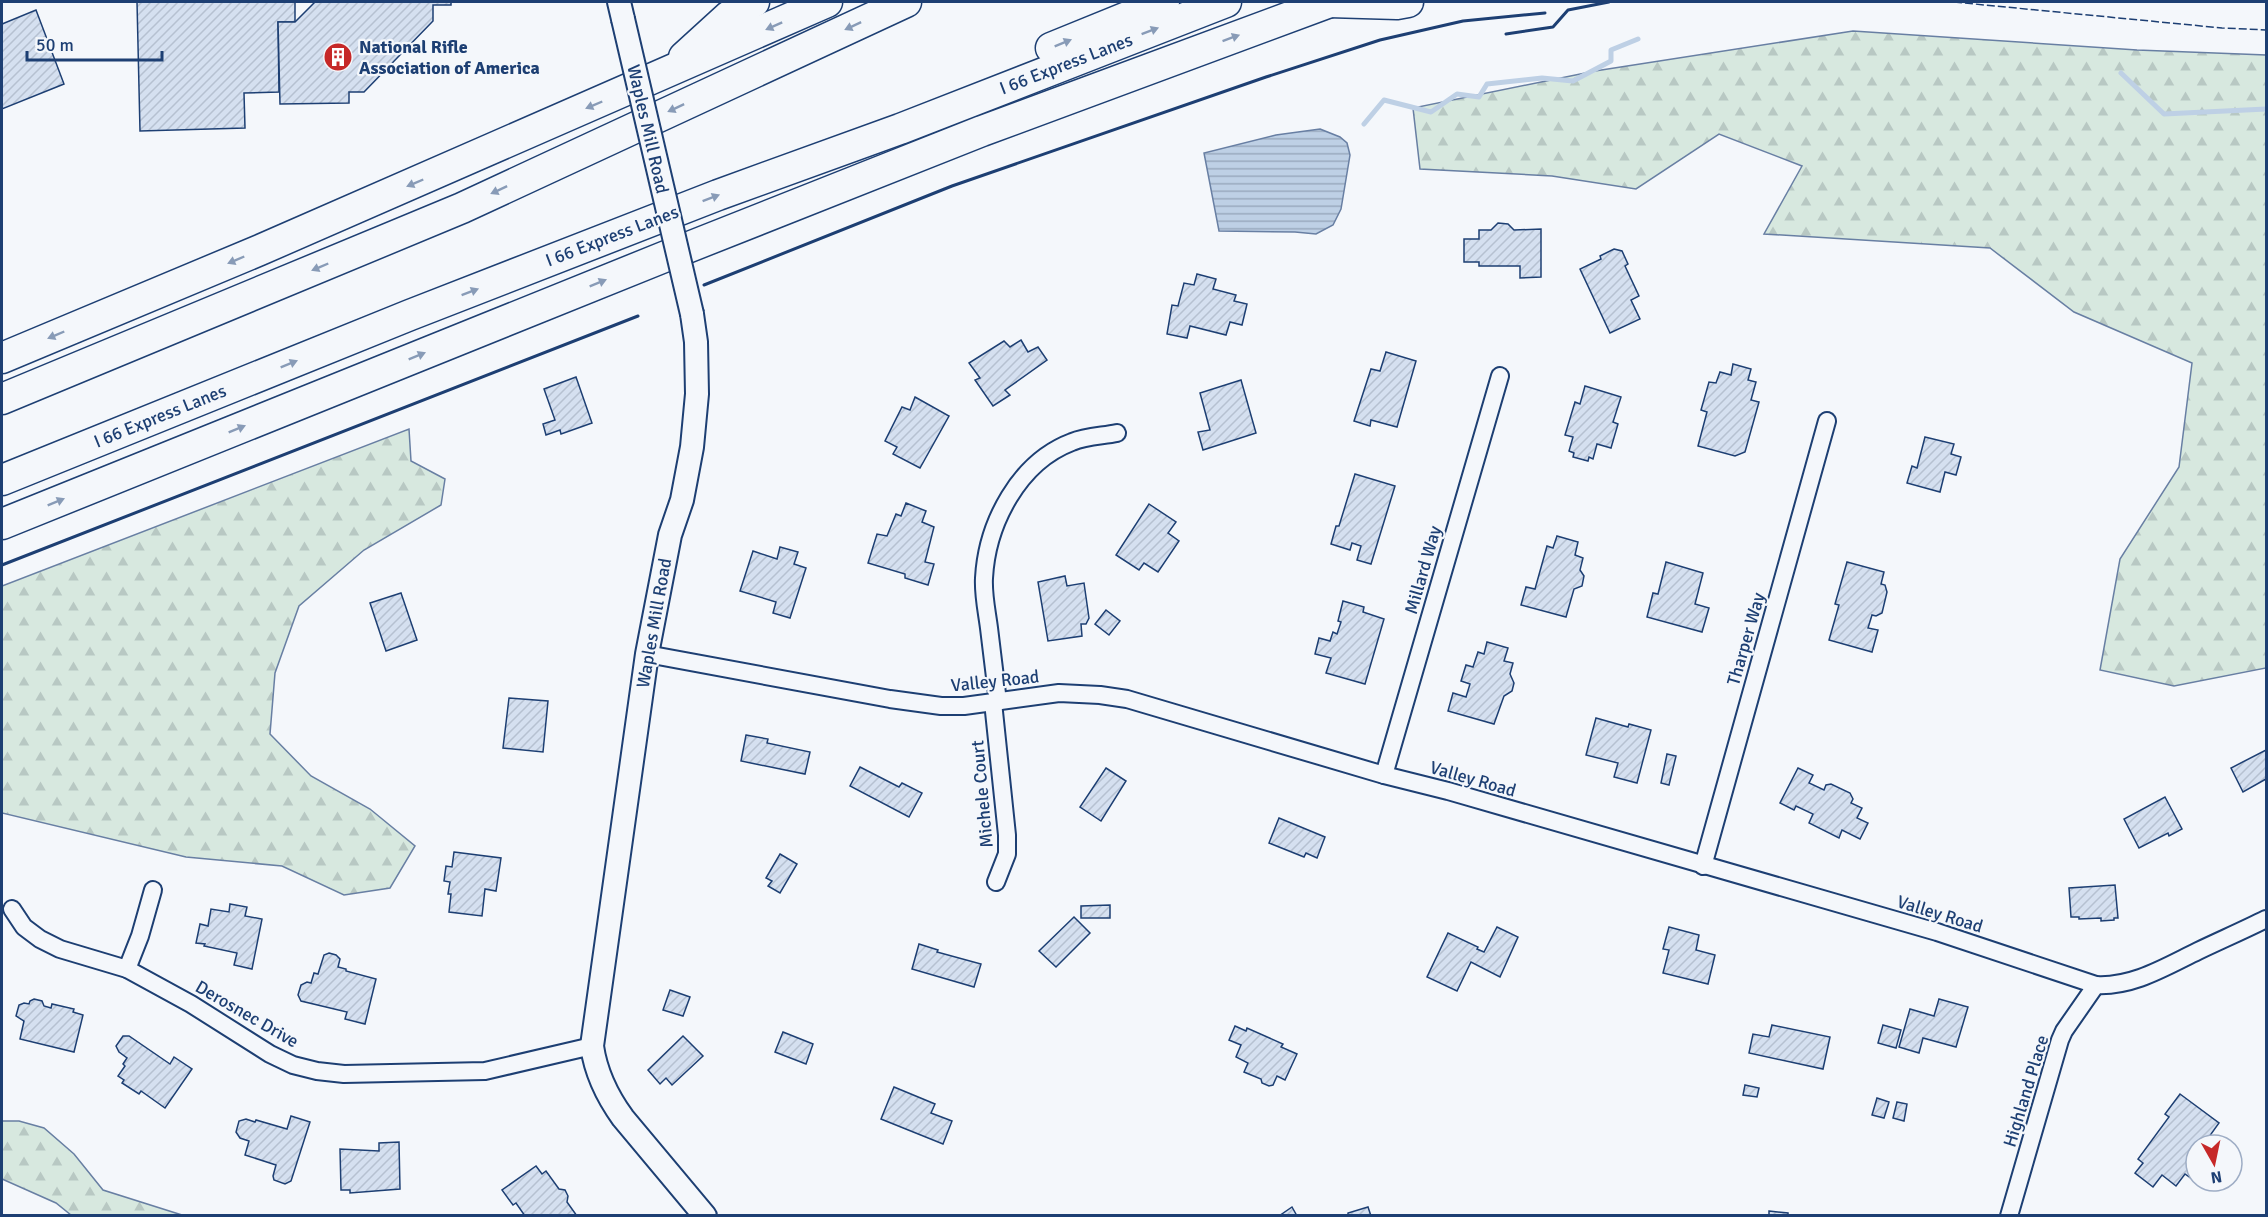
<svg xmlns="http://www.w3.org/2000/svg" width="2268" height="1217" viewBox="0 0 2268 1217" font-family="Signika,sans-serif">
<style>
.forest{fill:url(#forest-firs);stroke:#687fa3;stroke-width:1.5}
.water{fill:url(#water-rules);stroke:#687fa3;stroke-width:1.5}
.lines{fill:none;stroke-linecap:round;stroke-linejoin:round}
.stream{stroke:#bed0e5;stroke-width:5}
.building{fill:url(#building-hatch);stroke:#1d3f73;stroke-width:1.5}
.street-casing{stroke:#1d3f73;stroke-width:20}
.secondary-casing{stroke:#1d3f73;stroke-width:26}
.highway-casing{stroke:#1d3f73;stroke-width:33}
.street{stroke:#f4f7fb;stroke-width:16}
.secondary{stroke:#f4f7fb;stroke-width:22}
.highway{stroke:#f4f7fb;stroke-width:30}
.secondary-bridge-casing{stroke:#1d3f73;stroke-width:26;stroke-linecap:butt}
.secondary-bridge{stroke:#f4f7fb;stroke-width:22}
.fence{stroke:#1d3f73;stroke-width:1.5;stroke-dasharray:8 3;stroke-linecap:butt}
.wall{stroke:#1d3f73;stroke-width:3}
.oneway{fill:#889bb7}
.labels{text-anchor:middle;stroke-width:4.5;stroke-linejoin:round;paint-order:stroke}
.poi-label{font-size:18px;font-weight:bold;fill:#1d3f73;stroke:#f4f7fb;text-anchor:start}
.street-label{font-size:18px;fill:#1d3f73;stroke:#f4f7fb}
</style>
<defs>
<pattern id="forest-firs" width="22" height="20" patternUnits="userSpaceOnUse" patternTransform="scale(1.5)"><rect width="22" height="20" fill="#d7e8df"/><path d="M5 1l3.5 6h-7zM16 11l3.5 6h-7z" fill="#b8c8c3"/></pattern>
<pattern id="water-rules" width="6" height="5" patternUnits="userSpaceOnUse" patternTransform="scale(1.5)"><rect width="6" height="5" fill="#bed0e5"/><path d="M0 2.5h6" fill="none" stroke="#9aaabe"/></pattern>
<pattern id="building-hatch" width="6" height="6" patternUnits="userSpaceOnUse" patternTransform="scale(1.5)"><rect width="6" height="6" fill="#d5e0f0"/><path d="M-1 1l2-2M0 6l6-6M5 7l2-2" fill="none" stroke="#b6c1d1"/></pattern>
</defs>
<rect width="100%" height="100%" fill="#f4f7fb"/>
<g class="forest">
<polygon points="1853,31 2137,50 2266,55 2266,668 2174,686 2100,670 2120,559 2179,467 2192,363 2074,312 1990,248 1764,234 1802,166 1719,134 1636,189 1552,176 1420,169 1413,108 1595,71"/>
<polygon points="409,429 411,461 445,479 441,505 364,550 299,606 275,673 270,734 311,776 370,809 415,846 390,888 344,895 282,866 186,857 2,813 2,586"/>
<polygon points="2,1121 19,1121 44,1128 74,1154 103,1190 182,1215 71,1215 56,1203 2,1179"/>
</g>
<polygon class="water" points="1320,129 1340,137 1347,143 1350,155 1341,209 1333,225 1316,234 1295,232 1219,231 1204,153 1276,135"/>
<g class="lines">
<g class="stream">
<polyline points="2121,73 2164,114 2266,109"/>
<polyline points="1364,124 1384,100 1431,112 1457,94 1479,97 1487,84 1542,78 1573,81 1611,61 1611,50 1638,39"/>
</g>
</g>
<g class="building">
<polygon points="137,2 295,2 295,22 278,22 279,92 244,93 245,128 140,131"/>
<polygon points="315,2 451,2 451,5 433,5 433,21 364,92 349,92 349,103 280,104 278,22 295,22"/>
<polygon points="36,10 64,84 2,109 2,24"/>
<polygon points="1498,223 1508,224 1514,230 1541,229 1541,277 1520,278 1520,266 1479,266 1479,262 1464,262 1464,239 1479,239 1479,230 1491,230"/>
<polygon points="1614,249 1622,251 1628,264 1625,266 1639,296 1631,300 1640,319 1610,333 1580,269 1601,259 1600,256"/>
<polygon points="1197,274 1216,279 1213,289 1236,295 1234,301 1247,304 1242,325 1230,322 1226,335 1190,326 1187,338 1167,334 1172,305 1178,306 1184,283 1194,285"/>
<polygon points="1021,340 1028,352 1038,347 1047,360 1005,390 1010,395 993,406 975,380 980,378 969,363 1004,341 1010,347"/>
<polygon points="1386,352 1416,361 1397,427 1371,420 1370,426 1354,421 1371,369 1380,371"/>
<polygon points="1733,364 1751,369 1748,380 1756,382 1751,400 1759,402 1745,452 1735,456 1698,446 1707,412 1701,410 1709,382 1716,383 1720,372 1731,375"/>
<polygon points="576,377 592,423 561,434 560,430 546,435 543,424 555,420 544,389"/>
<polygon points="1241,380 1256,433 1203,450 1198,432 1210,430 1200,393"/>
<polygon points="1585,386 1621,397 1613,422 1618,424 1611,448 1597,444 1593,459 1589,457 1588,461 1573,457 1574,453 1569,451 1573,437 1565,435 1575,402 1580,404"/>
<polygon points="915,397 949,416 920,468 893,454 897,447 885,441 902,407 910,410"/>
<polygon points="1925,437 1954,444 1951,454 1961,457 1956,475 1945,472 1940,492 1907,483 1912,466 1917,468"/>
<polygon points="1355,474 1395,486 1371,564 1357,560 1361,546 1352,543 1350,550 1331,544 1336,526 1339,526"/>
<polygon points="906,503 926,511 922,522 934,527 925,562 934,564 928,585 905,578 905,574 868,563 877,534 887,536 896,514 901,516"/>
<polygon points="1149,504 1176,522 1168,533 1179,541 1158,572 1144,563 1139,570 1116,555"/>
<polygon points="1557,536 1578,542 1575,555 1583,558 1580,570 1584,576 1582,586 1574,589 1566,617 1521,605 1526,587 1535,589 1547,546 1553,548"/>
<polygon points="780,547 798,552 794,564 806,568 790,618 773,613 776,602 740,591 753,551 777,559"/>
<polygon points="1666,562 1703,573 1695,604 1709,608 1702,632 1647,617 1653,593 1658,594"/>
<polygon points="1847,562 1884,572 1881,584 1885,585 1887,592 1882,613 1876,616 1872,615 1868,628 1878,630 1872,652 1829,640 1839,605 1835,604"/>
<polygon points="1065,576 1067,586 1084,583 1089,618 1086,624 1081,624 1082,636 1048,641 1038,582"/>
<polygon points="401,593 417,640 386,651 370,603"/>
<polygon points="1343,601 1364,607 1363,612 1384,619 1365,684 1326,673 1331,658 1315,654 1319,638 1330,641 1333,632 1337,634 1341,622 1338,621"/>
<polygon points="1106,610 1120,621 1109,635 1095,624"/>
<polygon points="1487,642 1508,648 1504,661 1513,663 1510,674 1514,683 1512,691 1504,696 1494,724 1448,711 1453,693 1466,697 1470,684 1461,681 1466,665 1473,667 1478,652 1484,654"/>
<polygon points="509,698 548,701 543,752 503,748"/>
<polygon points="1596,718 1628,727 1629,724 1651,730 1637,783 1614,777 1618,763 1586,755"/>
<polygon points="746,735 768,739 767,743 810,752 805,774 741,761"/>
<polygon points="2266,750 2266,779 2243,792 2231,768"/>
<polygon points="1667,754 1676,756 1669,785 1661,783"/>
<polygon points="860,767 899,787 902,783 922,793 909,817 850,786"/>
<polygon points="1106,768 1126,781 1101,821 1080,807"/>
<polygon points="1798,768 1813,775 1809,783 1824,790 1826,785 1831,784 1850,793 1853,799 1851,803 1862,808 1857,818 1868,823 1860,839 1842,830 1839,838 1809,823 1813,814 1796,806 1794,810 1780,803"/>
<polygon points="2165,797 2182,829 2169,836 2168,833 2139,848 2124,819"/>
<polygon points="1279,818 1325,837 1317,858 1306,853 1304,857 1269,843"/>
<polygon points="454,852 501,858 496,891 485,889 482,916 449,912 451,894 448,894 450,882 444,881 446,866 452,867"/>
<polygon points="780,854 797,864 780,893 768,886 772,881 766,878"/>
<polygon points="2115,885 2118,918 2114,918 2114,920 2101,921 2101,918 2079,919 2079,917 2071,917 2069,888"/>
<polygon points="230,904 247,907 245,916 262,919 252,969 234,965 237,953 204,946 205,944 196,943 200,924 208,926 211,909 229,912"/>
<polygon points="1110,905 1110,918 1081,918 1081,906"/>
<polygon points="1074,917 1090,933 1056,967 1039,951"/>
<polygon points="1497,927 1518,937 1500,977 1471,962 1457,991 1427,977 1448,933 1478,947 1477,949 1484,952"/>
<polygon points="1669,927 1699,935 1696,950 1715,955 1708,984 1663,973 1669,950 1663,949"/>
<polygon points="919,944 938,950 937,952 981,964 974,987 912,969"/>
<polygon points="329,953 336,955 340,959 338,967 346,969 346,971 376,979 365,1024 345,1019 347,1012 301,1001 298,995 301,985 307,982 311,983 314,973 318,974 324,955"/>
<polygon points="670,990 690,997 683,1016 663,1010"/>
<polygon points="34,999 42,1001 44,1006 51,1008 52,1004 74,1009 73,1012 83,1015 74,1052 20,1039 24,1021 16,1016 19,1005 24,1003 29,1004 30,1001"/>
<polygon points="1939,999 1968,1007 1956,1047 1923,1038 1919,1053 1899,1047 1910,1009 1934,1016"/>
<polygon points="1772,1025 1830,1037 1823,1069 1749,1053 1753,1034 1769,1037"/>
<polygon points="1883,1025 1901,1030 1896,1048 1878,1043"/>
<polygon points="1235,1026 1246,1031 1247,1028 1283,1044 1281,1047 1297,1054 1285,1080 1277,1076 1273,1085 1269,1086 1262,1083 1261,1079 1244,1072 1248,1063 1236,1057 1241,1045 1229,1040"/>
<polygon points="783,1032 813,1044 806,1064 775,1052"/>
<polygon points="123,1036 129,1036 170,1064 174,1057 192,1069 165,1108 141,1091 139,1094 122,1083 124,1080 118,1076 125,1066 123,1064 127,1058 119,1052 116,1046"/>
<polygon points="683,1036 703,1056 672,1085 666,1078 660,1084 648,1070"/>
<polygon points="1745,1085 1759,1088 1757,1097 1743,1095"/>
<polygon points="894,1087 935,1104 931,1113 952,1121 943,1144 881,1119"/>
<polygon points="2180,1094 2219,1123 2206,1141 2211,1145 2196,1145 2196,1174 2192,1179 2185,1174 2176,1186 2162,1175 2153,1187 2135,1173 2143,1163 2138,1159 2169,1117 2165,1114"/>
<polygon points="1877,1098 1889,1102 1884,1118 1872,1115"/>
<polygon points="1897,1102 1907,1104 1904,1121 1893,1118"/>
<polygon points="291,1116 310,1122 291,1181 285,1184 274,1180 273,1176 276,1165 245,1155 249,1141 240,1138 236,1132 239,1121 246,1119 255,1122 256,1120 287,1129"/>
<polygon points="399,1142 400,1189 350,1193 350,1190 341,1190 340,1149 379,1151 379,1143"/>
<polygon points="536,1166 542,1174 546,1171 559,1189 565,1190 568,1196 567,1202 577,1216 525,1216 516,1203 513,1205 502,1190"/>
<polygon points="1292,1207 1297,1216 1279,1216"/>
<polygon points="1368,1207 1371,1216 1348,1216 1348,1213"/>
<polygon points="1769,1211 1788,1213 1788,1216 1769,1216"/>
</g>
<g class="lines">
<g class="street-casing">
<g id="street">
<path d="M647 654 890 699 941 706H964L1059 693 1100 695 1127 699 1384 775 1448 791 1937 932 2096 985C2133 987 2165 967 2198 951 2221 940 2244 930 2266 919"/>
<polyline points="993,702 1007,835 1007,854 996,882"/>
<path d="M998 702C995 677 992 653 989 628 987 612 983 595 984 578 987 523 1019 462 1072 442 1086 436 1103 436 1117 433"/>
<polyline points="1384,775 1500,376"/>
<polyline points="1703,866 1827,421"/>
<polyline points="12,909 24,927 40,939 60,949 127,969 191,1004 270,1054 293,1065 317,1071 344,1074 485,1071 592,1046"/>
<polyline points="127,969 140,936 153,890"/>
<polyline points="2009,1216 2060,1040 2064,1031 2096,985"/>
</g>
</g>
<g class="secondary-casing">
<g id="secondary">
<polyline points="619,2 623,19"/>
<path d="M692 314 696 342 697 394 692 447 682 500 670 535 647 654 592 1046C596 1074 607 1096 623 1118L705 1216"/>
</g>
</g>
<g class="highway-casing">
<g id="highway">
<polyline points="1329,2 1397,4 1408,2"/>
<polyline points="1051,48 1164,2"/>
<polyline points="684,57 729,16 754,2"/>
<polyline points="2,358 260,250 827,2"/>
<polyline points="2,399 462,208 906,2"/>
<polyline points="2,480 410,315 718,195 900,129 1226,2"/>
<polyline points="2,524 664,257 982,131 1330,2"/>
</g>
</g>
<use href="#street" class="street"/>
<use href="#secondary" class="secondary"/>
<use href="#highway" class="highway"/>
<g class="secondary-bridge-casing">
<polyline id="secondary-bridge" points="623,19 692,314"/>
</g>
<use href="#secondary-bridge" class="secondary-bridge"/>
<polyline class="fence" points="1954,2 2222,28 2266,30"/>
<g class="wall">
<polyline points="1506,34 1553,27 1568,10 1609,2"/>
<polyline points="704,285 952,186 1266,77 1380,40 1463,21 1545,13"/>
<polyline points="2,565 638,316"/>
</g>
</g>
<defs><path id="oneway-solid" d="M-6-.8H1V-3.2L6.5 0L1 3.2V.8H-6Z" transform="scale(1.5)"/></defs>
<g class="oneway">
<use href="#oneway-solid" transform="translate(774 26) rotate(156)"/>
<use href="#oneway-solid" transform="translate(853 26) rotate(155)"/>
<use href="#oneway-solid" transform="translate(1150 31) rotate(-21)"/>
<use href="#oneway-solid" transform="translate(1231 38) rotate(-20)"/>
<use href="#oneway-solid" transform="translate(1063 43) rotate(-22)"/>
<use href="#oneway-solid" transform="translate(594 105) rotate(157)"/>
<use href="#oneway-solid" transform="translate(676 108) rotate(155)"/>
<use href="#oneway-solid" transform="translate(415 183) rotate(157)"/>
<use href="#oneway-solid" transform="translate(499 190) rotate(155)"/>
<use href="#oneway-solid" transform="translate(711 198) rotate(-21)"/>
<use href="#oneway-solid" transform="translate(236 260) rotate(157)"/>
<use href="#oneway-solid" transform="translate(320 267) rotate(157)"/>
<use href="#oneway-solid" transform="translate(598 283) rotate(-22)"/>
<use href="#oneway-solid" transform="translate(470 292) rotate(-21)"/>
<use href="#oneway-solid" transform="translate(56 335) rotate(157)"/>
<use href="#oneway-solid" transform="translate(417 356) rotate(-22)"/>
<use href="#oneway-solid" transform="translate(289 364) rotate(-22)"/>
<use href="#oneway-solid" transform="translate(237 429) rotate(-22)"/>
<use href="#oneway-solid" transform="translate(56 502) rotate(-22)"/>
</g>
<defs>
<g id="building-disc" transform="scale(1.5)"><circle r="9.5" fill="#c62828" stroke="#f4f7fb"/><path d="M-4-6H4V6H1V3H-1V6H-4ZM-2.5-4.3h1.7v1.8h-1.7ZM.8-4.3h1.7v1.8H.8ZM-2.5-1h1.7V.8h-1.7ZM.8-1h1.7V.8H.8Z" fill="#fff"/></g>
</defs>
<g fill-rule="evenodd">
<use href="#building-disc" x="338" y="57"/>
</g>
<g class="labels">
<g class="poi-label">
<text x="359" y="53">National Rifle<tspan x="359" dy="21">Association of America</tspan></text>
</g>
<g class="street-label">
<text transform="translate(1066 64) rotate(-21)" y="6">I 66 Express Lanes</text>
<text transform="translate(648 129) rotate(77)" y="6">Waples Mill Road</text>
<text transform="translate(612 236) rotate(-21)" y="6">I 66 Express Lanes</text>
<text transform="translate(160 416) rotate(-22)" y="6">I 66 Express Lanes</text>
<text transform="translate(1423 570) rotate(-74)" y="6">Millard Way</text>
<text transform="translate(654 623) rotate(-80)" y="6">Waples Mill Road</text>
<text transform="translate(1746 639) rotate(-74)" y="6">Tharper Way</text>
<text transform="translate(995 681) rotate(-6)" y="6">Valley Road</text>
<text transform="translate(1473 779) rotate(16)" y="6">Valley Road</text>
<text transform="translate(982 794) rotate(-95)" y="6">Michele Court</text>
<text transform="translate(1940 914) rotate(17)" y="6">Valley Road</text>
<text transform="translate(247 1014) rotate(30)" y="6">Derosnec Drive</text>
<text transform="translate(2026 1091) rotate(-73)" y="6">Highland Place</text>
</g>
</g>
<rect width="2268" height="1217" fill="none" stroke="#1d3f73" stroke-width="6"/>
<g transform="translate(2214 1163) rotate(171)"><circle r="28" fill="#f4f7fb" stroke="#9eadc5" stroke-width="1.5"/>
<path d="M0-4.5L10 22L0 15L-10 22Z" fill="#c62828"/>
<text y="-9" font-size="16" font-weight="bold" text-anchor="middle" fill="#1d3f73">N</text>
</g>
<path d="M27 51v9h135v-9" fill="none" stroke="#1d3f73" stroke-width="3"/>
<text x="36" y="51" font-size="18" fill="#1d3f73" stroke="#f4f7fb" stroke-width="4.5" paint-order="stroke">50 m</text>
</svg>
